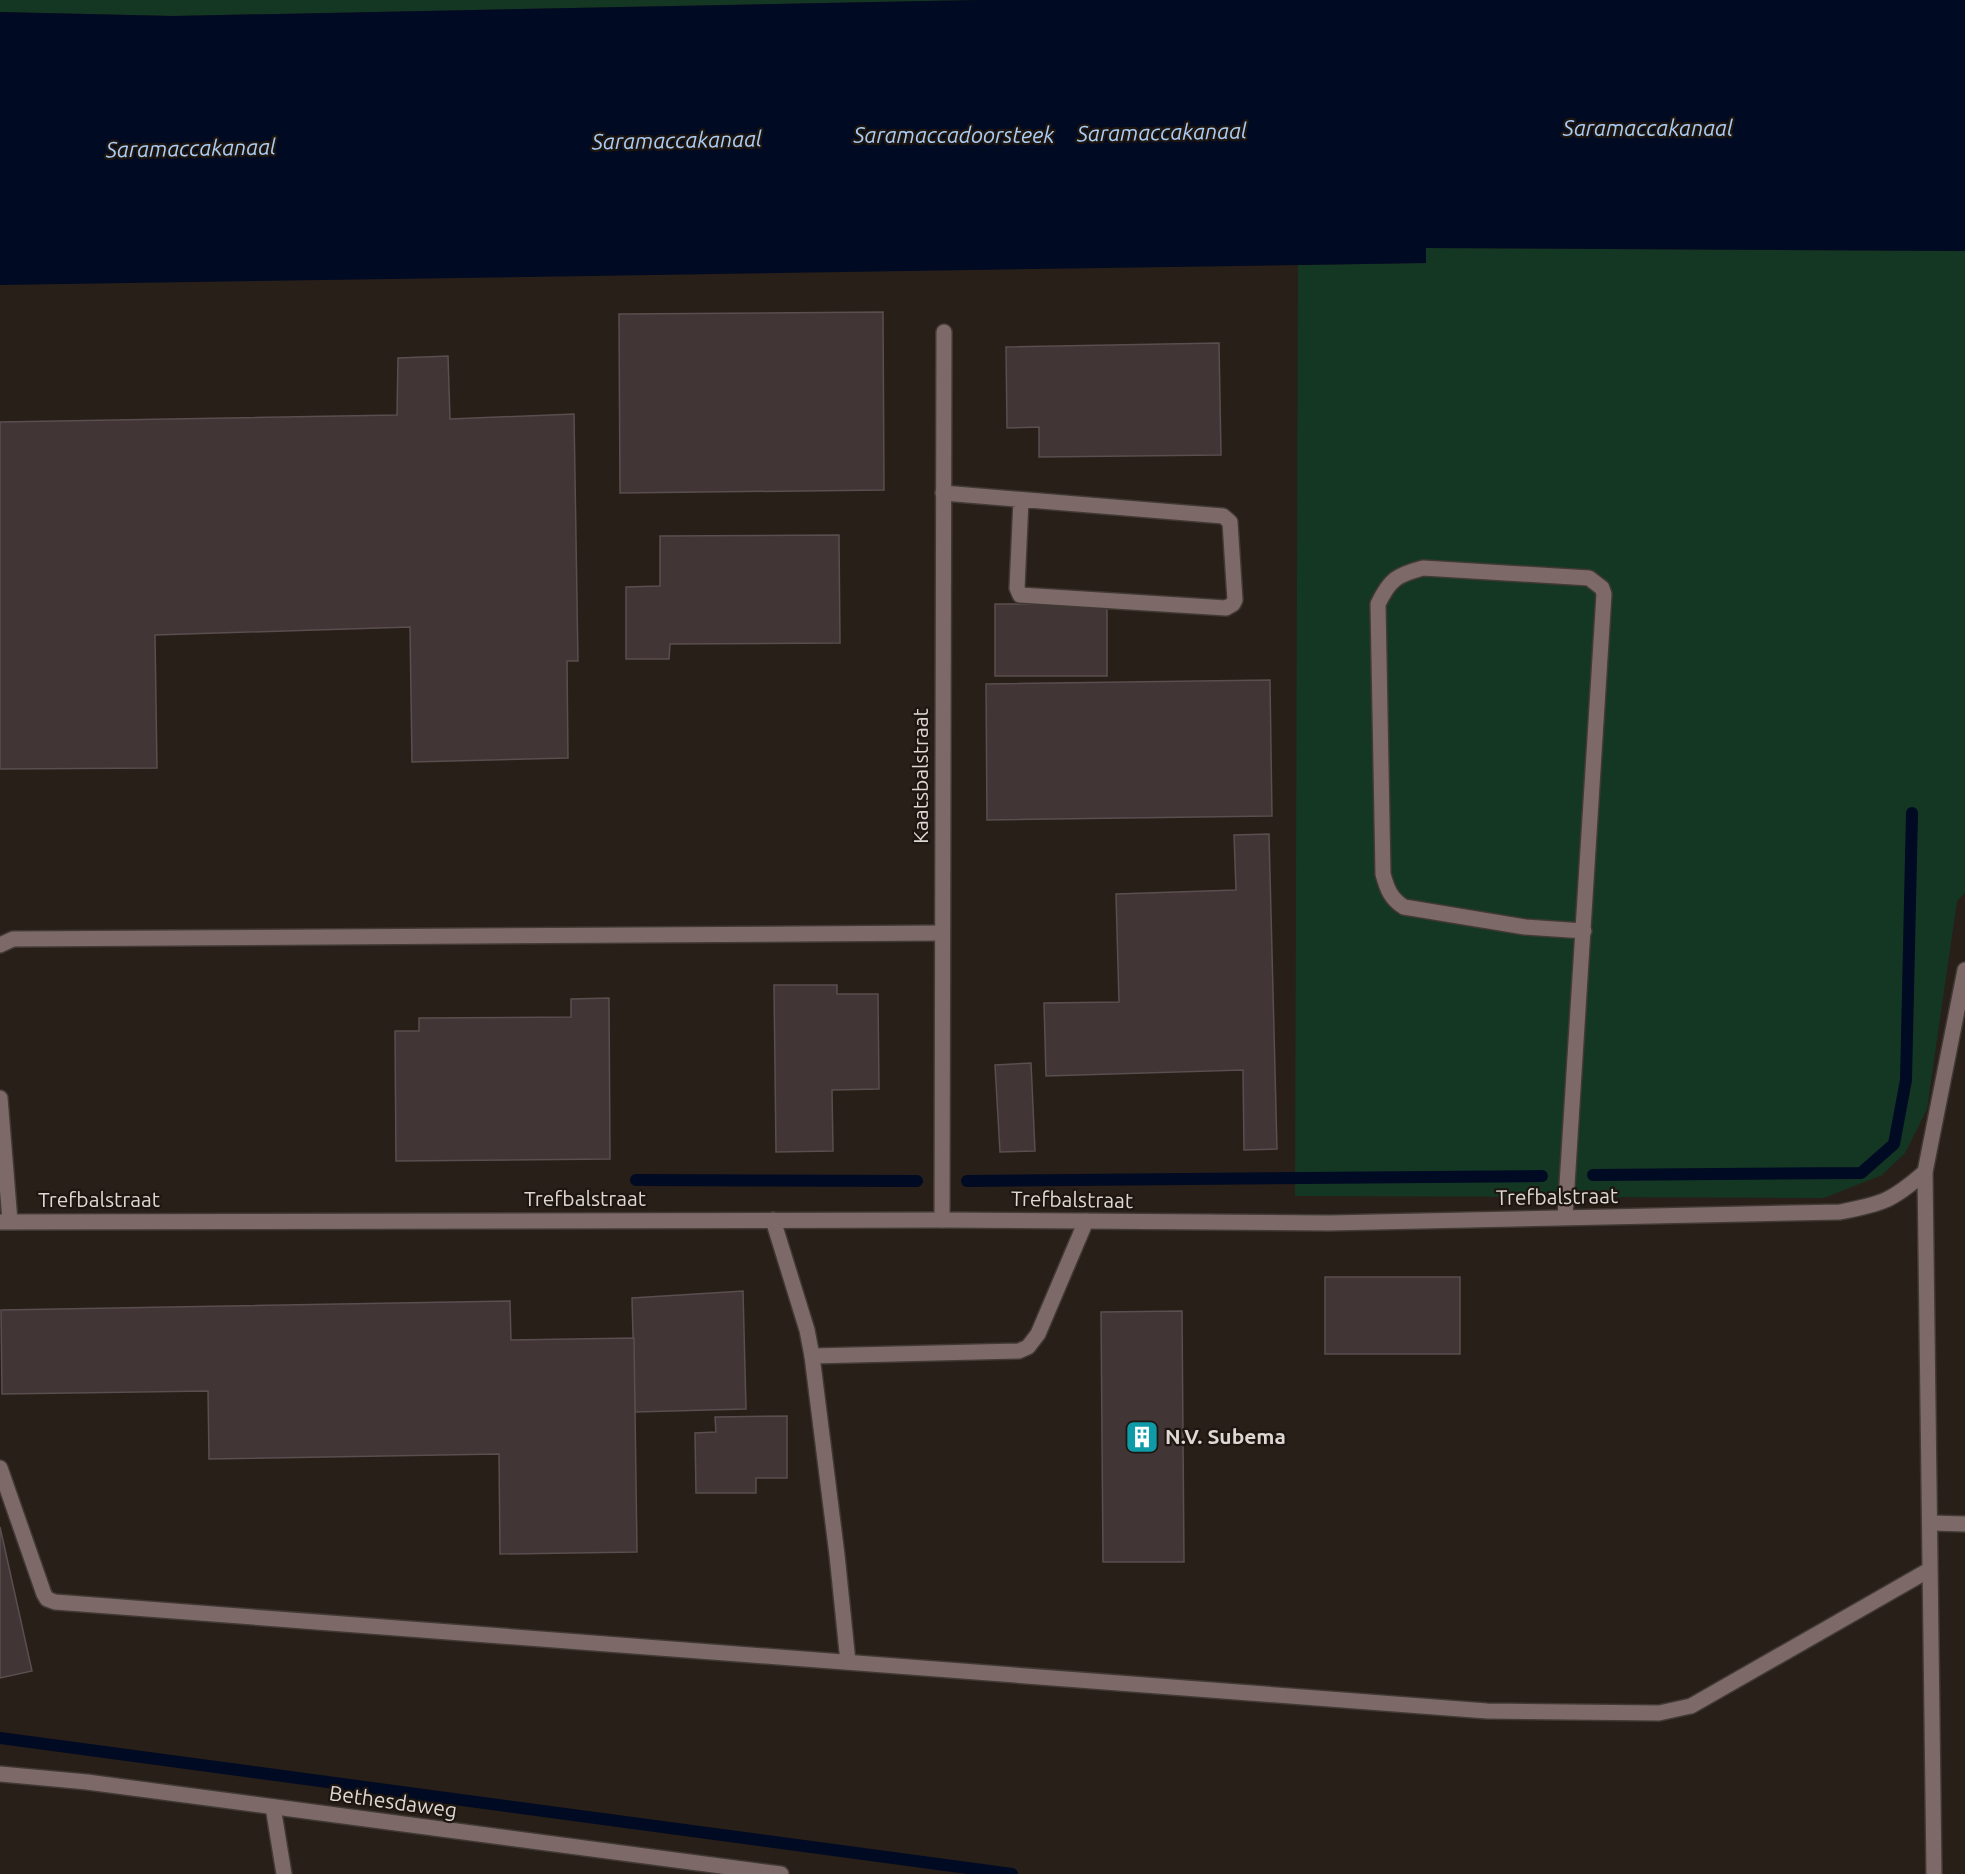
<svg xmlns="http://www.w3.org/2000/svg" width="1965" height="1874" viewBox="0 0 1965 1874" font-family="Ubuntu,sans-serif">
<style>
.green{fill:#143724}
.water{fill:#000a22}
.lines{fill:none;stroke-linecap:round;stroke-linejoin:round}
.stream{stroke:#000a22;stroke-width:12}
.building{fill:#413535;stroke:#5b4e4e;stroke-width:1.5}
.minor-casing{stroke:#413933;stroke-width:18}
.minor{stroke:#7c6968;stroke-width:15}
.labels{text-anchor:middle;stroke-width:4.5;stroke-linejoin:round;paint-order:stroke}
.street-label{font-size:21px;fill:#ded7d3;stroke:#1e1610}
.poi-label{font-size:21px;font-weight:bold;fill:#ded7d3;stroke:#1e1610;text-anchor:start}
.water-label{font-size:22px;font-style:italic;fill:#aaccf5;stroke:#1e1610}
</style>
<rect width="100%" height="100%" fill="#281f19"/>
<g class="green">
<polygon points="0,0 978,0 173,16 0,12"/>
<polygon points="1425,248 1965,251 1965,893 1957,901 1927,1109 1905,1153 1882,1175 1824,1198 1295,1196 1298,265 1426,263"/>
</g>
<polygon class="water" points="978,0 1965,0 1965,251 1426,248 1426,263 0,285 0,12 173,16"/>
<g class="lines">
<g class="stream">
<polyline points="1593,1175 1861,1173 1894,1144 1906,1080 1912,813"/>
<polyline points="636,1180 917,1181"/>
<polyline points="967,1181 1542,1176"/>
<polyline points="0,1738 1012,1874"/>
</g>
</g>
<g class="building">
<polygon points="883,312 884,490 620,493 619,314"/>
<polygon points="1219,343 1221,455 1039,457 1039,427 1007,428 1006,347"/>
<polygon points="448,356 450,419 574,414 578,661 567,661 568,758 412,762 410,627 155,635 157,768 0,769 0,422 397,415 398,358"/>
<polygon points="839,535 840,643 670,644 669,659 626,659 626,587 660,586 660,536"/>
<rect x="995" y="604" width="112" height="72"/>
<polygon points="1270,680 1272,816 987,820 986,684"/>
<polygon points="1269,834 1277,1149 1244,1150 1243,1070 1046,1076 1044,1003 1119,1002 1116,894 1236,890 1234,835"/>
<polygon points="774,985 837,985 837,994 878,994 879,1089 832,1090 833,1151 776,1152"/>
<polygon points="609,998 610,1159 396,1161 395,1031 419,1031 419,1018 571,1017 571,999"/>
<polygon points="1031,1063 1035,1151 1000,1152 995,1065"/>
<rect x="1325" y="1277" width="135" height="77"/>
<polygon points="743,1291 746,1409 635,1412 632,1298"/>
<polygon points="510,1301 511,1340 634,1338 637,1552 500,1554 499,1454 209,1459 208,1391 2,1394 1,1310"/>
<polygon points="1182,1311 1184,1562 1103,1562 1101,1312"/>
<polygon points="787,1416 787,1478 756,1478 756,1493 696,1493 695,1433 716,1432 715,1417"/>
<polygon points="0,1527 32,1671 0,1678"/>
</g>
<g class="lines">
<g class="minor-casing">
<g id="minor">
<polyline points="943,493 1223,516 1230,522 1235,600 1233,604 1226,608 1020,595 1017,588 1021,500"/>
<polyline points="0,945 13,939 942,933"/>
<polyline points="0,1098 10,1221"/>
<polyline points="1925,1172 1934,1874"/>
<path d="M1565 1217 1604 594 1602 588 1589 578 1423 568C1397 575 1390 579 1378 604L1383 874C1387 889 1391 899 1404 907L1525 927 1584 931"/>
<polyline points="773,1220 807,1330 812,1356 837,1555 848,1662"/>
<polyline points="942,1220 944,332"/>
<path d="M0 1222 942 1220 1329 1223 1840 1212C1882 1204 1892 1201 1925 1172L1965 970"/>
<polyline points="812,1356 1019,1351 1028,1347 1038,1334 1086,1221"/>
<polyline points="0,1468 44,1594 47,1599 55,1602 1487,1711 1659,1713 1691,1706 1929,1570"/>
<polyline points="1931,1523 1965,1524"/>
<polyline points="0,1774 87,1782 781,1874"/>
<polyline points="273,1807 284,1874"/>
</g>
</g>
<use href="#minor" class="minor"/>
</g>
<defs>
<g id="building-square" transform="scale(1.725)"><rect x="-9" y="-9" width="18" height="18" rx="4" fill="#0f9aa8" stroke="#1e1610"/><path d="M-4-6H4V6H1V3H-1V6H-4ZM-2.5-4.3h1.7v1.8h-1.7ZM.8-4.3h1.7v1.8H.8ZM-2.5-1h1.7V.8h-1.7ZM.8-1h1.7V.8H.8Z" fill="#fff"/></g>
</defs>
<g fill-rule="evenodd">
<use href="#building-square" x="1142" y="1437"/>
</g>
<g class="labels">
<g class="street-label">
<text transform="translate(921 776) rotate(-90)" y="7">Kaatsbalstraat</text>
<text transform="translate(1557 1197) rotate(-1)" y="7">Trefbalstraat</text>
<text x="585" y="1206">Trefbalstraat</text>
<text x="99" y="1207">Trefbalstraat</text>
<text transform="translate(1072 1200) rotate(1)" y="7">Trefbalstraat</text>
<text transform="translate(393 1802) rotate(8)" y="7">Bethesdaweg</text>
</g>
<g class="poi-label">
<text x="1165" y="1444">N.V. Subema</text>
</g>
<g class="water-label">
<text x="1648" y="136">Saramaccakanaal</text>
<text transform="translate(1162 132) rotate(-1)" y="8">Saramaccakanaal</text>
<text x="954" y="143">Saramaccadoorsteek</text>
<text transform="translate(677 140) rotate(-1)" y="8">Saramaccakanaal</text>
<text transform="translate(191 148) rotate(-1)" y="8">Saramaccakanaal</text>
</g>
</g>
</svg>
